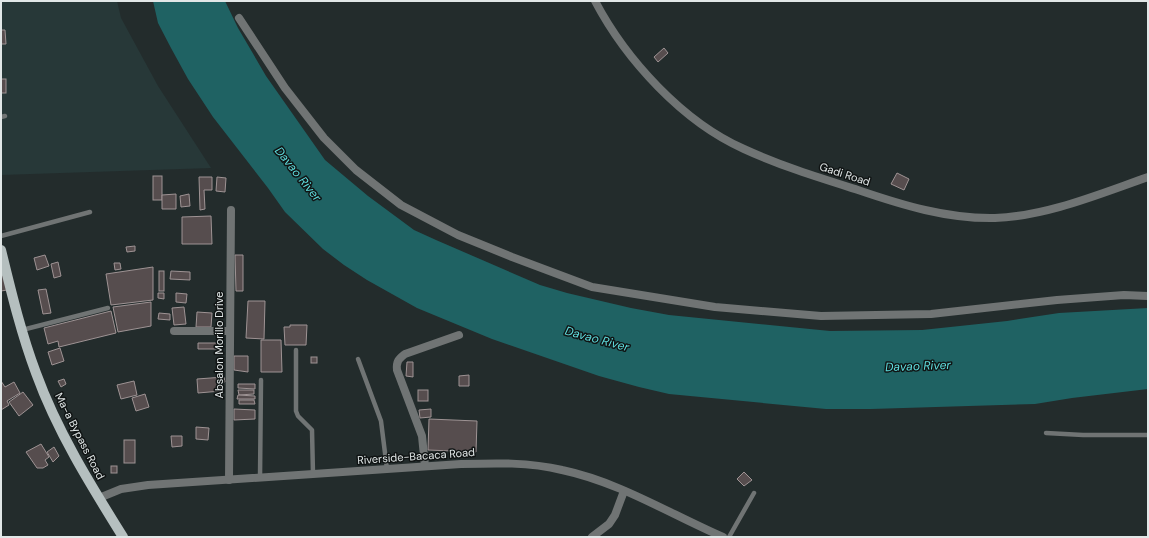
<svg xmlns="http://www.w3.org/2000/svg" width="1149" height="538" viewBox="0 0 1149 538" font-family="'DM Sans',sans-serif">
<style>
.built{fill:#273838}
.water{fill:#1f6263}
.building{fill:#564d4e;stroke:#9e9394}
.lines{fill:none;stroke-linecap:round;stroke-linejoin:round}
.lane{stroke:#707474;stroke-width:4.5}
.street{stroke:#707474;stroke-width:8}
.primary{stroke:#b5bfbf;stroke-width:10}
.labels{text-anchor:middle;stroke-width:3;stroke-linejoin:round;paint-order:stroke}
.street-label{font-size:11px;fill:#e1e7e7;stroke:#101414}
.water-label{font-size:12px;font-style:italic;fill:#5fdedf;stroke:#101414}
</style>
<rect width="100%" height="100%" fill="#232c2c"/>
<polygon class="built" points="1,1 117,1 121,18 158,86 211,168 1,175"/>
<polygon class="water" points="153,1 225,1 238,28 266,76 325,160 368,196 414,230 436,240 540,285 567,293 631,308 669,315 830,331 922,330 1007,321 1059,313 1148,308 1148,389 1072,398 1035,404 871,409 826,409 669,394 639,387 599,376 492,339 417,308 367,280 344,265 323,249 285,212 268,188 213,117 188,79 171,48 158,23"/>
<g class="building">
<polygon points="1,30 5,30 6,44 1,44"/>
<polygon points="664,48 668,53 658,62 654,57"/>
<rect x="1" y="79" width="5" height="14"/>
<polygon points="897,173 909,179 904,190 891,184"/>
<rect x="153" y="176" width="9" height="24"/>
<polygon points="199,177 212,177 212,190 204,190 205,209 200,210"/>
<polygon points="217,177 226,178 225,192 216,191"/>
<polygon points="176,194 176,209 162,209 162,195"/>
<polygon points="189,194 190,206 181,207 180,196"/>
<polygon points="211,216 212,244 182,244 182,217"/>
<polygon points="135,246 135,251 127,252 126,247"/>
<polygon points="45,255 49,266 37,270 34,258"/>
<polygon points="235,255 243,255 243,291 236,291"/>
<polygon points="58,262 61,276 54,278 51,264"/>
<polygon points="114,263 120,263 121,269 115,270"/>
<polygon points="153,267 153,300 111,305 106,274"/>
<rect x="159" y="271" width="5" height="20"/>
<polygon points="171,271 190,272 190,280 170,279"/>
<polygon points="5,275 7,290 1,291 1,276"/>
<polygon points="46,289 51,313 43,314 38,290"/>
<polygon points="158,293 164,293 164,299 158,298"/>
<polygon points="176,293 187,294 186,303 176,302"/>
<polygon points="248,301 265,301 264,339 246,338"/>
<polygon points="151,302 151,326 118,332 113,307"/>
<polygon points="184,307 186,324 174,325 172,308"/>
<polygon points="111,311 116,333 59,347 58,341 48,344 44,328"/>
<polygon points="197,312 212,313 211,327 196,327"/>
<polygon points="159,313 170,314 170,320 158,319"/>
<polygon points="290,325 307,325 306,345 285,345 284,327 290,327"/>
<polygon points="261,340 281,340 282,372 261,372"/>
<polygon points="198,343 217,343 218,349 198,349"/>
<polygon points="60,348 64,361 52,365 48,352"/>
<polygon points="234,356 248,356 248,372 234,370"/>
<rect x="311" y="357" width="6" height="6"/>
<polygon points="407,362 413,362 413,377 406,376"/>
<polygon points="469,375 469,386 459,386 459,376"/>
<polygon points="224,377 225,382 221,382 221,391 198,393 197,379"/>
<polygon points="64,379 66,384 61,387 58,381"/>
<polygon points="1,381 5,387 14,382 20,393 7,401 9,405 1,410"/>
<polygon points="134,381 137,395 121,399 117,385"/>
<polygon points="238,384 255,384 255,389 238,388"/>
<polygon points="238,390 254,390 254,394 239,395"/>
<rect x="418" y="390" width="10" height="11"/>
<polygon points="23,392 33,405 19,416 9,402"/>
<polygon points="145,394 149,407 136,411 132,398"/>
<polygon points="238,395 255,396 255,399 237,399"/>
<polygon points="239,400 254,400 255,404 239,404"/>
<polygon points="234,409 255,410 255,419 234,420"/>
<polygon points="431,409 431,417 420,418 419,410"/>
<polygon points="429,419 477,421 476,452 428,450"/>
<polygon points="196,427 209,428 208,440 196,439"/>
<polygon points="171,436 182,436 182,446 172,447"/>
<rect x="124" y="440" width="11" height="23"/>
<polygon points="41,444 49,457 45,460 48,465 43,468 37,468 26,452"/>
<polygon points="54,447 59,456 53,462 47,452"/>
<rect x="111" y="466" width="6" height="7"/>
<polygon points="744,472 752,480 744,486 737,479"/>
</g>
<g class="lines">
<g class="lane">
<polyline points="1,117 5,116"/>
<polyline points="1,236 90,212"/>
<polyline points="22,330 108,308"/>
<polyline points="296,350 296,411 298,416 312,430 313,474"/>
<polyline points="358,359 381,421 387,469"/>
<polyline points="1046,433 1083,435 1148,435"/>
<polyline points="260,478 261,380"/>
<polyline points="729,537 754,493"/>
</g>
<g class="street">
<path d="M595 1C626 60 683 122 744 149 781 166 820 178 858 190 902 205 947 219 995 218 1047 216 1099 194 1148 177"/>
<polyline points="239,18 285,88 324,138 356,170 401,205 458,235 512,257 592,287 715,307 821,316 931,314 1057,300 1124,295 1148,296"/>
<polyline points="174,331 230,331"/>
<path d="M425 466 422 436 397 370C396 361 399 359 405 354L459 335"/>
<polyline points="229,480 231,210"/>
<path d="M99 498 121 489 148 485 461 464C495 463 529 462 562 470 619 482 670 514 723 537"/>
<polyline points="592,537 609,524 615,515 624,491"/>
</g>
<path class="primary" d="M1 250C11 291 21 333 36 373 57 431 90 484 123 537"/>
</g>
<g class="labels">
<g class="street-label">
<text transform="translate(845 174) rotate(18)" y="4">Gadi Road</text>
<text transform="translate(219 345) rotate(-90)" y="4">Absalon Morillo Drive</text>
<text transform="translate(80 436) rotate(63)" y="4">Ma-a Bypass Road</text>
<text transform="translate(416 456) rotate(-4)" y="4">Riverside-Bacaca Road</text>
</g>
<g class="water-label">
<text transform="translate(298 174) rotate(51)" y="4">Davao River</text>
<text transform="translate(597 339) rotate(15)" y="4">Davao River</text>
<text transform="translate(918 366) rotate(-2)" y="4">Davao River</text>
</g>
</g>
<rect width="1149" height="538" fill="none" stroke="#e1e7e7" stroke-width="4"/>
</svg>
